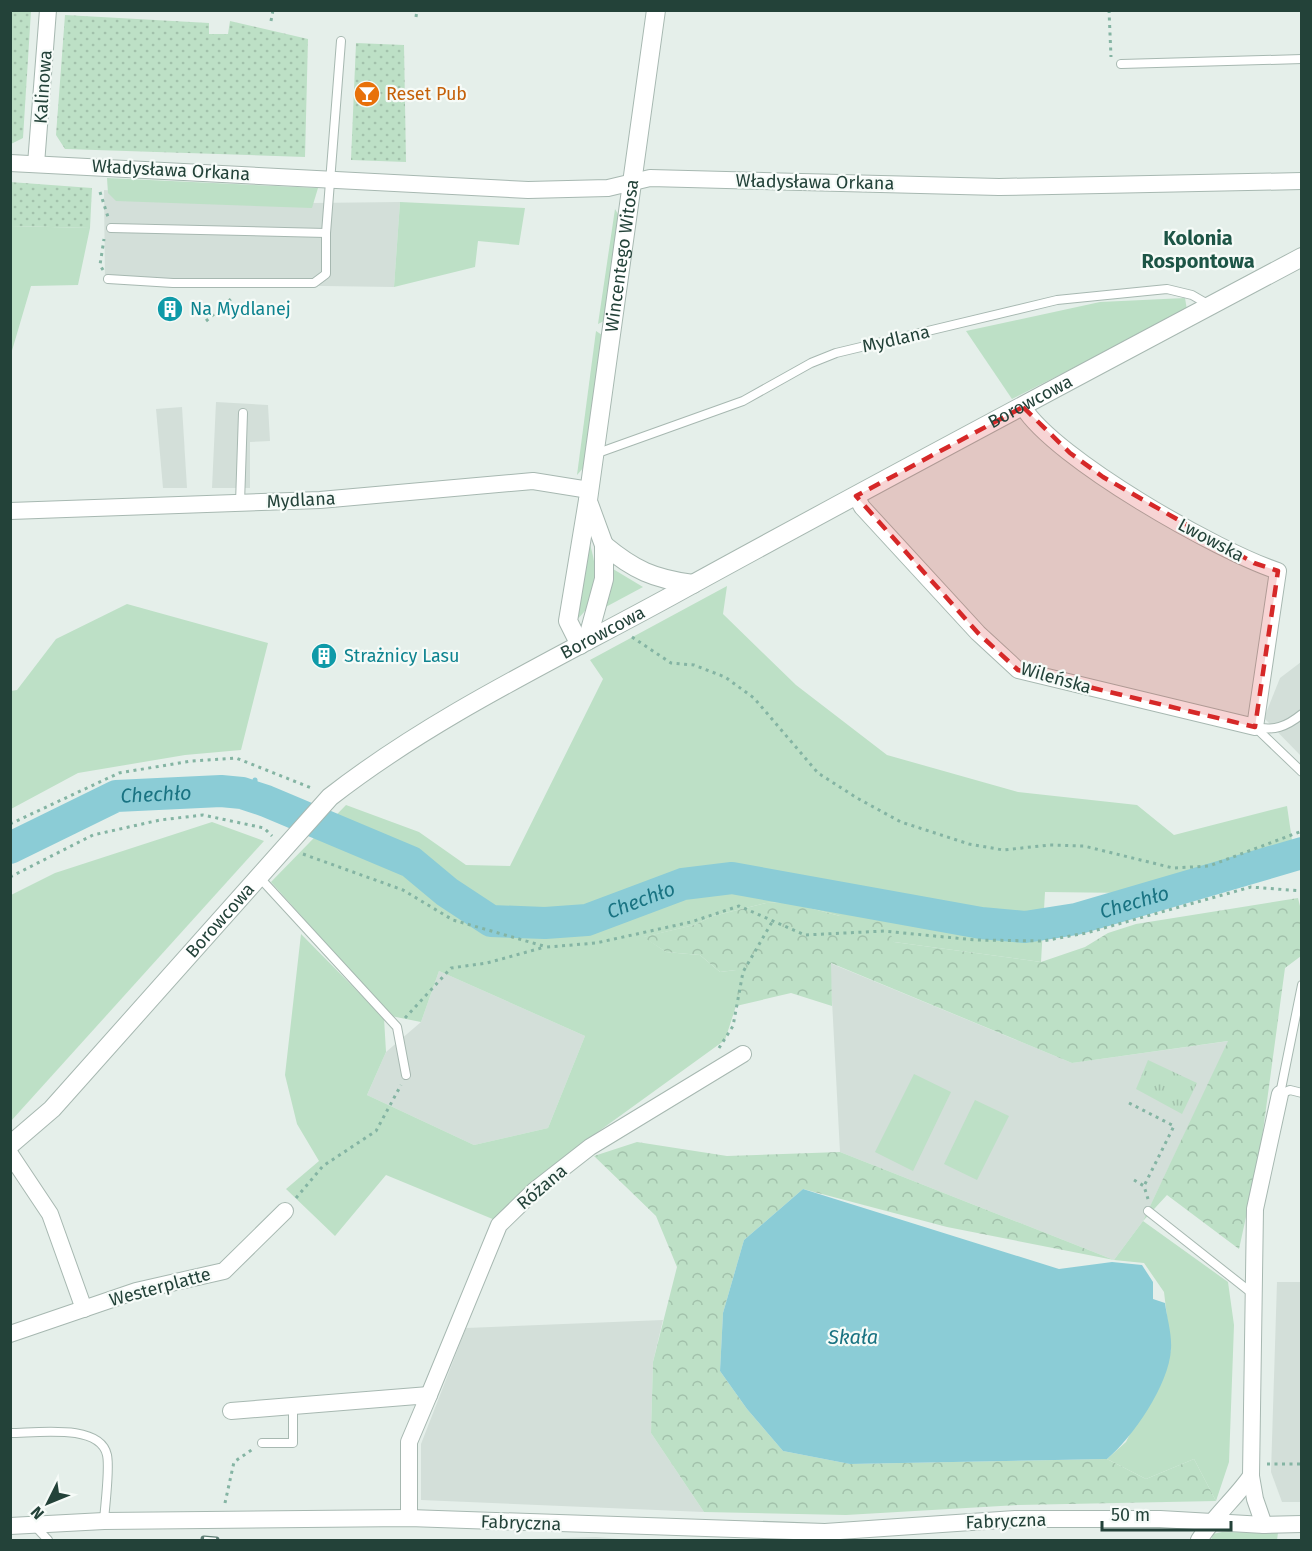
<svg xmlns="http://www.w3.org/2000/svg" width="1312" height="1551" viewBox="0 0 1312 1551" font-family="'Fira Sans',sans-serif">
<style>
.built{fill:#d3dfd9}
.grass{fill:#bde0c6}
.forest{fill:url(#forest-crowns)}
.park{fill:url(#park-tufts)}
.garden{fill:url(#garden-dots)}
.water{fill:#8bccd6}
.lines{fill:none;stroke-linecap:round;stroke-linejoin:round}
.stream{stroke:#8bccd6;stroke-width:5}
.river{stroke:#8bccd6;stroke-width:32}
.service-casing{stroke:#a7b8b1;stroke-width:10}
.minor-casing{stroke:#a7b8b1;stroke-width:18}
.tertiary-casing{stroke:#a7b8b1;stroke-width:20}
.path{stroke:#84b4a3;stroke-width:3;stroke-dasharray:3 4.5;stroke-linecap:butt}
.service{stroke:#fff;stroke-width:8}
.minor{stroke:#fff;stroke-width:16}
.tertiary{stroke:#fff;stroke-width:18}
.rail-casing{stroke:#5d7d74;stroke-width:7}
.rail{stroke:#f6fbf8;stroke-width:4.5;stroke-dasharray:14;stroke-linecap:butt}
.marked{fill:#d62828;fill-opacity:0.2;stroke:#d62828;stroke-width:4.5;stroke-dasharray:12 8;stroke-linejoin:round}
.labels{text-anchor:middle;stroke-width:4.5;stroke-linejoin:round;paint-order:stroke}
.street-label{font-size:18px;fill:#234239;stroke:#f6fbf8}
.food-label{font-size:18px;fill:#c56008;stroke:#f6fbf8;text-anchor:start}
.culture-label{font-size:18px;fill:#0d838f;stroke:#f6fbf8;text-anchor:start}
.neighbourhood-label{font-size:20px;font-weight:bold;fill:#1d5546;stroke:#f6fbf8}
.water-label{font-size:20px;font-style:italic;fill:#197382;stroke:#f6fbf8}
</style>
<defs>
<pattern id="forest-crowns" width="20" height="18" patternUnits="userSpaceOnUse" patternTransform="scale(1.5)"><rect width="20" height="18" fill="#bde0c6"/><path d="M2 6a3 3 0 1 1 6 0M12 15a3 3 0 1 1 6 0" fill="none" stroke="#a2c1ab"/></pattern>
<pattern id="park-tufts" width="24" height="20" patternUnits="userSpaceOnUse" patternTransform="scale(1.5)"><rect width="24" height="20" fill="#bde0c6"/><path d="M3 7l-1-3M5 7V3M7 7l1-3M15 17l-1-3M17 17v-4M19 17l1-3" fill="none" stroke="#a2c1ab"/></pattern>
<pattern id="garden-dots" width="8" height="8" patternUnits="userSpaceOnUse" patternTransform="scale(1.5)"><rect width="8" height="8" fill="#bde0c6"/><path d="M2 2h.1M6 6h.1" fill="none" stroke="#a2c1ab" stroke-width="1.8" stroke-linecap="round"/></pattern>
</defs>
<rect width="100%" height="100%" fill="#e5efea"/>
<g class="built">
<polygon points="104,190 312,203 400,202 394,287 105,283"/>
<polygon points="216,402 268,405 270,441 250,442 250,488 212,488"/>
<polygon points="182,407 187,488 163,488 156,409"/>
<polygon points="1301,662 1301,756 1264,718 1280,678"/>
<polygon points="830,963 1072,1063 1229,1041 1143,1221 1114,1260 840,1152"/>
<polygon points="439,971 585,1036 548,1128 474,1145 367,1095 386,1052 421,1022"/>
<polygon points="1277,1282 1301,1282 1301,1502 1282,1502 1271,1472"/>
<polygon points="663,1320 653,1362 651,1433 704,1512 421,1500 421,1444 466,1328"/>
<polygon points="596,1537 633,1540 501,1540"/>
</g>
<g class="grass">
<polygon points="107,178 318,188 312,208 116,201 108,193"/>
<polygon points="400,202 525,208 519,245 478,241 475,267 394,287"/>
<polygon points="615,209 618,214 604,321 598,324"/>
<polygon points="11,226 90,228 78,285 31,286 11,354"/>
<polygon points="1185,298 1187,310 1012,399 966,331 1100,302"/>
<polygon points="596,331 602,335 584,467 577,475"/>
<path d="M589 541C598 570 601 600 575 621Z"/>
<polygon points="608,566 643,587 602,609"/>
<polygon points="727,586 723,614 796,685 887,755 1018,792 1137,805 1174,835 1287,806 1293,847 1129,893 1045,892 1041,962 894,942 840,916 787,902 766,903 713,916 694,925 644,937 666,952 700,955 720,972 736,970 736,1006 725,1040 577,1147 495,1220 386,1175 335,1236 286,1189 319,1161 297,1124 285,1075 301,934 384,1018 386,1052 367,1095 474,1145 548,1128 585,1036 439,971 421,1022 391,1016 271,882 346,805 419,832 466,865 510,866 603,679 590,660"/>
<polygon points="127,604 268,643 241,750 185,755 78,773 11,809 11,691 17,690 56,639"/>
<polygon points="212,822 264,841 11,1121 11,895 55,873"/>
<polygon points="914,1074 951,1092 913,1171 875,1152"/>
<polygon points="975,1100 1009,1116 977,1180 944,1164"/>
<polygon points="1143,1221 1228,1282 1234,1325 1229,1462 1216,1501 1194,1459 1146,1479 1107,1459 1126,1442 1171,1350 1164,1292 1144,1263 1114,1260"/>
<polygon points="1222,1532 1278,1533 1277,1540 1211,1540 1213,1534"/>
</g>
<g class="forest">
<polygon points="1298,898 1301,910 1301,956 1285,968 1260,1153 1239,1249 1167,1195 1143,1221 1228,1041 1072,1063 831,963 832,1006 791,993 736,1006 736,970 720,972 700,955 666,952 643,937 694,925 713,916 766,903 787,902 840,916 850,907 880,909 894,942 1041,962 1085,947 1108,933 1136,924"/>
<polygon points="637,1142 727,1156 840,1152 1114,1260 947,1227 803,1189 744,1240 723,1313 720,1371 747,1409 783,1451 850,1464 1107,1459 1146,1479 1194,1459 1216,1501 1018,1505 846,1515 704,1512 651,1433 653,1362 677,1267 656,1216 594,1156"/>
</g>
<polygon class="park" points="1148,1060 1197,1083 1182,1114 1136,1089"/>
<g class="garden">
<polygon points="10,11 31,11 23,138 11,144"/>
<polygon points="65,15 209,23 209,34 228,34 230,21 308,39 305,157 65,149 56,135"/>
<polygon points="356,43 404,45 406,162 351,160"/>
<polygon points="10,182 92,188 90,228 11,226"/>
</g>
<path class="water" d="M803 1189 1059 1269 1112 1262 1142 1265 1153 1282V1299L1165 1303C1167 1318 1172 1334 1171 1349 1169 1385 1133 1437 1107 1459L850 1464 783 1451 747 1409 720 1371 723 1313 744 1240Z"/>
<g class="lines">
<g class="stream">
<polyline points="255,780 255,797"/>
<polyline points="1187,898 1188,888"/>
</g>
<path class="river" id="s1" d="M10 848 116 796 221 791 242 793 266 801 411 862 447 892 491 921 545 923 587 920 683 884 732 878 981 923 1025 927 1076 919 1302 853"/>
<g class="service-casing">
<g id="service">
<polyline points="1121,64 1302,59"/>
<polyline points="111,228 326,233"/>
<polyline points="108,279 173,283 314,283 326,274 326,233 341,41"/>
<polyline points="595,454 743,401 811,363 836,353 1057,300 1167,289 1192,295 1211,306"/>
<polyline points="240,503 243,413"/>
<polyline points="1255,727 1302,772"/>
<path d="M1255 727C1274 731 1286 727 1302 714"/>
<polyline points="259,877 397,1027 406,1075"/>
<polyline points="1280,1094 1302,985"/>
<polyline points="1280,1094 1290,1090 1302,1093"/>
<polyline points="1148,1211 1253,1294"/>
<path d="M10 1433C36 1433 100 1423 107 1455 110 1469 105 1505 104 1521"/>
<polyline points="262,1443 293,1443 293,1406"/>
<polyline points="34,1525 48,1540"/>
</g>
</g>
<g class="minor-casing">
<g id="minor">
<polyline points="10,163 528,190 608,188 650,178 999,187 1302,181"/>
<polyline points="36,164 48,10"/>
<path d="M856 496 862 507 978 633 1018 670 1255 727 1278 571C1219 552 1055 459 1023 407"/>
<polyline points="10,511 320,500 533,481 589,490"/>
<polyline points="10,1154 50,1214 84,1309"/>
<polyline points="10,1334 136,1291 224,1271 285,1211"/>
<polyline points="429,1395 499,1225 535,1190 590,1147 743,1054"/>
<polyline points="231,1411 429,1395 409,1442 409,1518"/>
<polyline points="1251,1476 1255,1499 1264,1525"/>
<polyline points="10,1526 104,1521 409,1518 825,1532 1015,1519 1160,1519 1264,1525 1302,1524"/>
<path d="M1199 1540C1214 1516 1235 1499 1251 1476L1255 1209 1280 1094"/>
</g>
</g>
<g class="tertiary-casing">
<g id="tertiary">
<path d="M604 545C634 570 654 579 693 584"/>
<polyline points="587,641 604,579 604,545 589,504"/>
<path id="s2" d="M580 645 568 621 588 500 656 10"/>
<path id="s3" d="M10 1145 52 1109 330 797C434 716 556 659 671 596 880 481 1091 369 1302 257"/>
</g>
</g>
<g class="path">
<polyline points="1109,10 1111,57"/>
<polyline points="416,17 417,10"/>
<polyline points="271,21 273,10"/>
<polyline points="100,192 108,217"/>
<polyline points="103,270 100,265 104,239"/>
<polyline points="206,321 231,299 231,295"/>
<polyline points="632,637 671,663 694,665 725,677 754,698 818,773 857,798 901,822 969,844 1003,850 1050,845 1084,846 1173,868 1209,866 1302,831"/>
<polyline points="10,824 119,773 191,761 236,758 314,789"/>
<polyline points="303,854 403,890 453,920 547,947 596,943 691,922 739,906 805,935 884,931 975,940 1043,941 1086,933 1251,887 1302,891"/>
<polyline points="10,877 93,835 160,820 203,815 264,828 272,836"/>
<polyline points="405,1018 451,968 487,963 545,947"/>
<polyline points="719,1048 733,1026 743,972 772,922"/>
<polyline points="1129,1103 1174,1126 1144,1186"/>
<polyline points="1134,1180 1144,1186 1148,1199"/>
<polyline points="296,1198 323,1166 376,1131 401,1085"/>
<polyline points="1267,1464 1302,1464"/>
<polyline points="225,1503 234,1462 253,1449"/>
</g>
<use href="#service" class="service"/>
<use href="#minor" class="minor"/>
<use href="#tertiary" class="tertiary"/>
<g class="rail-casing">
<polyline id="rail" points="204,1539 216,1540"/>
</g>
<use href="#rail" class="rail"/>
</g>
<path class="marked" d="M1023 407 1070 453 1103 477 1254 563 1278 571 1255 727 1018 670 978 633 856 496Z"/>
<defs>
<g id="bar-disc" transform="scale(1.35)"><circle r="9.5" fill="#e8710a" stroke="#f6fbf8"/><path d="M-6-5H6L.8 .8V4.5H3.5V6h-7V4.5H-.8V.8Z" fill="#fff"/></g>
<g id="building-disc" transform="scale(1.35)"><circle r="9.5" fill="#0f9aa8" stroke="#f6fbf8"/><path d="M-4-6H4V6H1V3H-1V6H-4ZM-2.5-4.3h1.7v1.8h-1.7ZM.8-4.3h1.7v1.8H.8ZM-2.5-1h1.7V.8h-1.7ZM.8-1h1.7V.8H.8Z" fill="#fff"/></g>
</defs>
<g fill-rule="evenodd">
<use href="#bar-disc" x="367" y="94"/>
<use href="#building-disc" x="170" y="309"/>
<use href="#building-disc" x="324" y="656"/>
</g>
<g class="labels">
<g class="street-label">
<text transform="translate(43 87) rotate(-86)" y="6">Kalinowa</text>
<text transform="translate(171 170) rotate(3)" y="6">Władysława Orkana</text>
<text transform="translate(815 182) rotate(1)" y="6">Władysława Orkana</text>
<text dy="6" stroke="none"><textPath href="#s2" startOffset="396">Wincentego Witosa</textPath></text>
<text transform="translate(896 339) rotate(-13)" y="6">Mydlana</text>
<text dy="6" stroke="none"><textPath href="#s3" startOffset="1278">Borowcowa</textPath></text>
<text transform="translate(301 500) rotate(-3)" y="6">Mydlana</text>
<text transform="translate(1211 540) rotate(28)" y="6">Lwowska</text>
<text dy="6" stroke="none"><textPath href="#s3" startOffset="792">Borowcowa</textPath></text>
<text transform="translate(1056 678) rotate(16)" y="6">Wileńska</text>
<text dy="6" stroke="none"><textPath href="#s3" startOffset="308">Borowcowa</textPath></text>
<text transform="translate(542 1187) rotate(-40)" y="6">Różana</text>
<text transform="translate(160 1287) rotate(-15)" y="6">Westerplatte</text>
<text transform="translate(1006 1521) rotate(-2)" y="6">Fabryczna</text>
<text transform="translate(521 1523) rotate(2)" y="6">Fabryczna</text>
</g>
<g class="food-label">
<text x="386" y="100">Reset Pub</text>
</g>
<g class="culture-label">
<text x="190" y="315">Na Mydlanej</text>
<text x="344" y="662">Strażnicy Lasu</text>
</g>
<g class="neighbourhood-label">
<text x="1198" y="245">Kolonia<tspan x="1198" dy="23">Rospontowa</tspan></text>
</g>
<g class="water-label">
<text dy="7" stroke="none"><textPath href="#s1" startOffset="158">Chechło</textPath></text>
<text dy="7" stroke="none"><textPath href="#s1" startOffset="680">Chechło</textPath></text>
<text dy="7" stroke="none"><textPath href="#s1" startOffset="1184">Chechło</textPath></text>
<text x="853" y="1344">Skała</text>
</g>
</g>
<rect width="1312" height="1551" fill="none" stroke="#234239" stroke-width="24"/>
<g transform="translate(48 1503) rotate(227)" stroke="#f6fbf8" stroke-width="4.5" paint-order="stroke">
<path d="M0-4.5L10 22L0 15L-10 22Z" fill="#234239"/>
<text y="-9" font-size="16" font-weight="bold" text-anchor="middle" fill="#234239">N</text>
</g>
<path d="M1102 1521v9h129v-9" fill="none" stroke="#234239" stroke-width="3"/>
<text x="1111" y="1521" font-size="18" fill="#234239" stroke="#f6fbf8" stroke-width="4.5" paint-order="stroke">50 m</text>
</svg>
